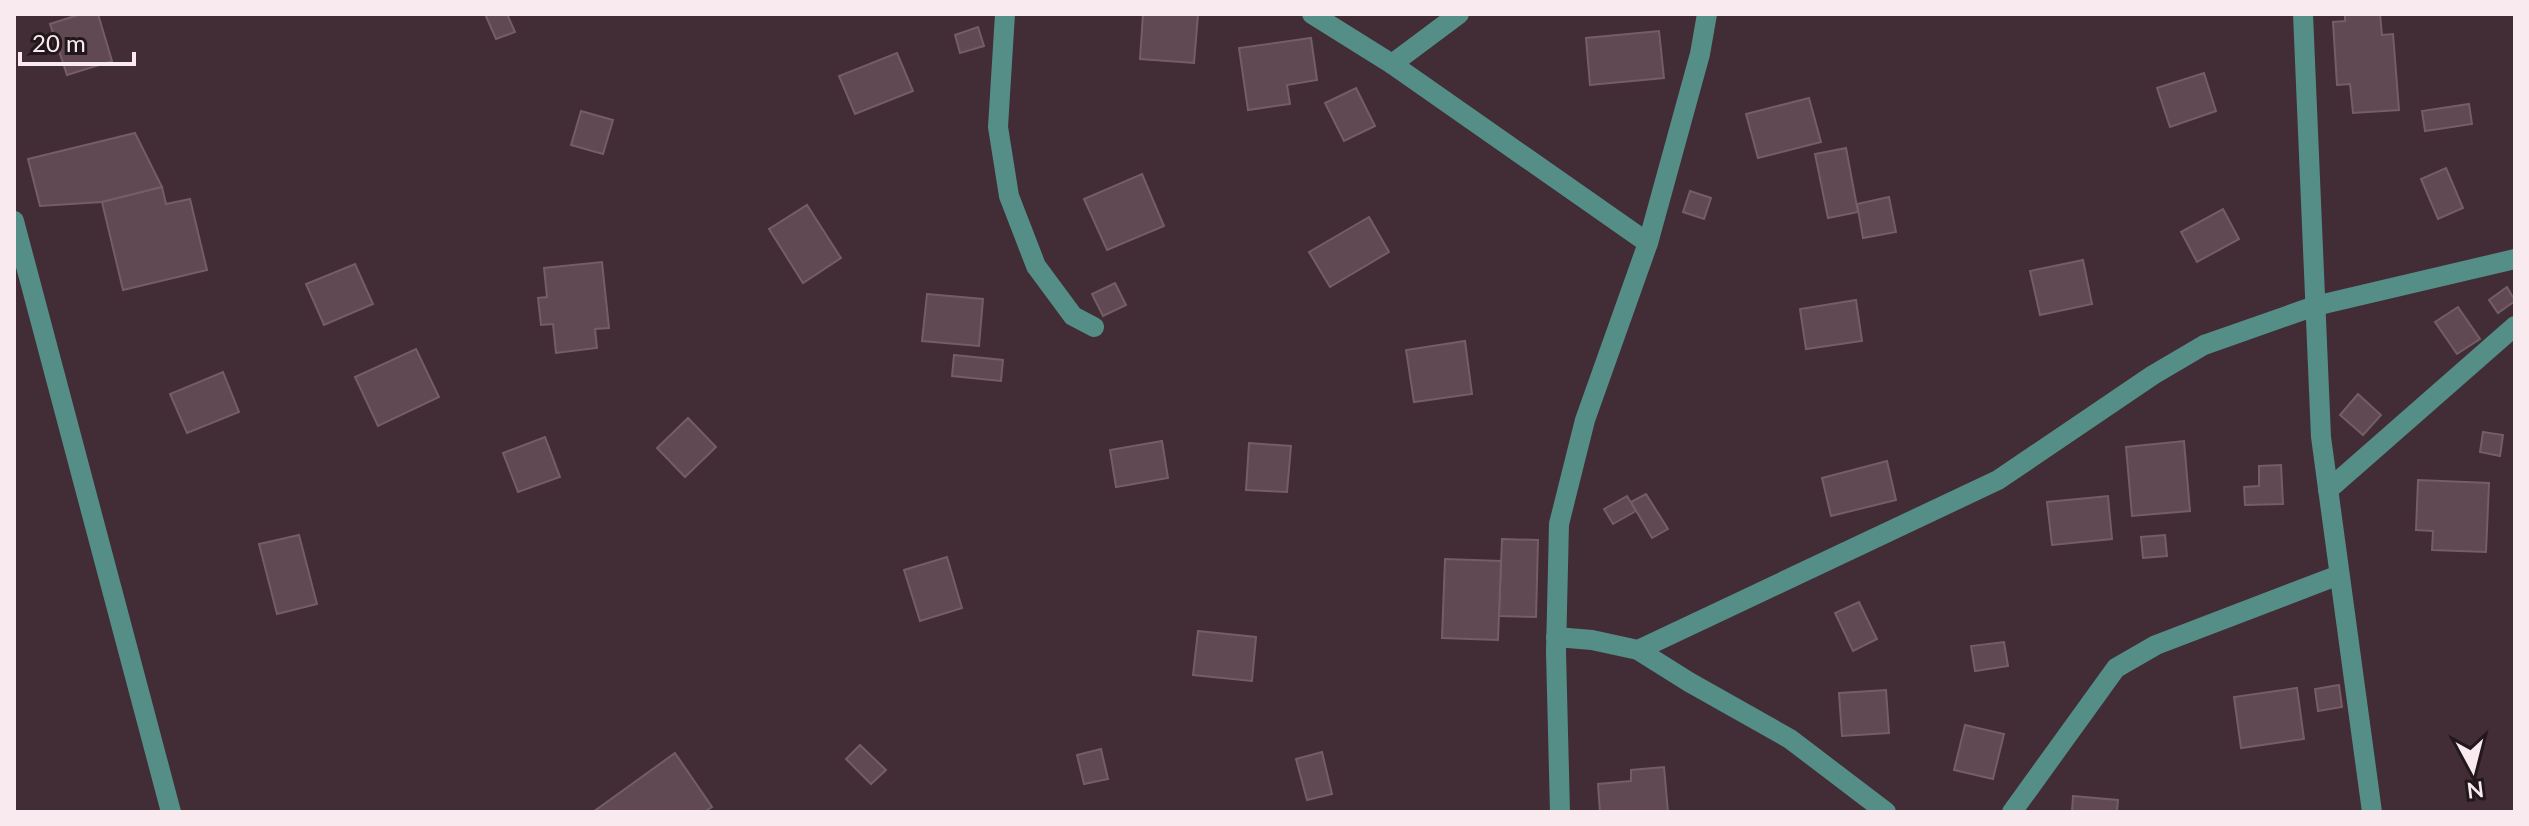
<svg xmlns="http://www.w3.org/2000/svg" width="2529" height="826" viewBox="0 0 2529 826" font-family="Lato,sans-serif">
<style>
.building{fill:#604952;stroke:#755d66;stroke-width:2}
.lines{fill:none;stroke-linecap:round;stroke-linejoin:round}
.minor{stroke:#548e86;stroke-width:20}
</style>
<rect width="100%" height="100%" fill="#422c35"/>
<g class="building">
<polygon points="81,14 98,14 112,61 67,75 50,24"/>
<polygon points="485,14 507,14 515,32 496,39"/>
<polygon points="1143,14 1198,15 1194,63 1140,59"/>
<polygon points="2345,14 2380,14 2382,35 2393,34 2399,110 2353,113 2350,84 2337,85 2333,22 2345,21"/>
<polygon points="978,27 984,46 960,53 955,35"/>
<polygon points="1659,31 1664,78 1590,85 1586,38"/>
<polygon points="1311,38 1317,80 1287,85 1290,104 1248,110 1239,48"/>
<polygon points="897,53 913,91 855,114 839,76"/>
<polygon points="2204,73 2216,111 2170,127 2157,88"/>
<polygon points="1356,88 1375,126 1344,141 1325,103"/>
<polygon points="1809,98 1821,142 1758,158 1746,114"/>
<polygon points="2469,104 2472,124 2425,131 2422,111"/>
<polygon points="581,111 613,120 603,154 571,145"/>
<polygon points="135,133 162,187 102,202 40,206 28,159"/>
<polygon points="1846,148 1858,212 1828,218 1815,154"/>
<polygon points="2446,168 2463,208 2438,219 2421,179"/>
<polygon points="1142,174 1164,226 1107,250 1084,199"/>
<polygon points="162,187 166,204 190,199 207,270 123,290 102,202"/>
<polygon points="1690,191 1711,198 1704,219 1683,212"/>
<polygon points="1889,197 1896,232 1863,238 1857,204"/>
<polygon points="807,205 841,258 803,283 769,229"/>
<polygon points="2223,209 2239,239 2197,262 2181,232"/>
<polygon points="1369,217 1389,252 1330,287 1309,252"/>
<polygon points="2083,260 2092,304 2040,315 2030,271"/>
<polygon points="602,262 609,328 595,329 597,348 556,353 553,324 541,325 538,298 547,297 544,268"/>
<polygon points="355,264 373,304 324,325 306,284"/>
<polygon points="1115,283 1126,305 1103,316 1092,294"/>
<polygon points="2507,287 2515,301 2498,313 2489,300"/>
<polygon points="927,294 983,299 979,346 922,341"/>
<polygon points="1856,300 1862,341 1806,349 1800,309"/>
<polygon points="2458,307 2480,339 2457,354 2435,322"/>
<polygon points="1465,341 1472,394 1414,402 1406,350"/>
<polygon points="416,349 439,397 378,426 355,377"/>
<polygon points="954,355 1003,360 1001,381 952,376"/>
<polygon points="223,372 239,412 187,433 170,394"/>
<polygon points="2358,394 2381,415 2363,435 2340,415"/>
<polygon points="688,418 716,447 685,477 657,448"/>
<polygon points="2483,432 2503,435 2500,456 2480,452"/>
<polygon points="545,437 560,477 518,492 503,453"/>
<polygon points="1162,441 1168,478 1116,487 1110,450"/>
<polygon points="2184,441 2190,511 2132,516 2126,447"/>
<polygon points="1249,443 1291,446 1287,492 1246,490"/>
<polygon points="1887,461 1896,500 1831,516 1822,478"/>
<polygon points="2281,465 2283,504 2245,505 2244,487 2259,486 2259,466"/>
<polygon points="2418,480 2489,483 2486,552 2432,550 2433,531 2416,530"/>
<polygon points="1646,494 1668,529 1652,538 1631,502"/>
<polygon points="1627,496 1636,511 1613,524 1604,509"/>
<polygon points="2108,496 2112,539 2052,545 2047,502"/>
<polygon points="299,535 317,604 277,614 259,544"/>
<polygon points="2165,535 2167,556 2143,558 2141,537"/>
<polygon points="1502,539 1538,540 1536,617 1499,616"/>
<polygon points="947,557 962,608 920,621 904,570"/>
<polygon points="1445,559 1501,561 1498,640 1442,638"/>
<polygon points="1859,602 1877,639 1853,651 1835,613"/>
<polygon points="1198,631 1256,637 1252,681 1193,675"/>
<polygon points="2004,642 2008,666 1975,671 1971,646"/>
<polygon points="2339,685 2342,707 2318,711 2315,689"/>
<polygon points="2297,688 2304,739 2241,748 2234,697"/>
<polygon points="1886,690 1889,733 1842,736 1839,693"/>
<polygon points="1965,725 2004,734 1993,779 1954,770"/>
<polygon points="860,745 886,770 871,784 846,759"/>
<polygon points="1101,749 1108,779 1084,784 1077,755"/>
<polygon points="1322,752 1332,794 1307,800 1296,759"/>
<polygon points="675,753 712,807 704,812 593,812"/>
<polygon points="1664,767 1668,812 1600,812 1598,784 1631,781 1631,770"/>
<polygon points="2073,796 2118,800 2117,812 2072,812"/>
</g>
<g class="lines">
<g class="minor">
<polyline points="1005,14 998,127 1009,196 1036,266 1073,316 1094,327"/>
<polyline points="1312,14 1392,64 1648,243"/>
<polyline points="2303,14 2321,437 2372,812"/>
<polyline points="1392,64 1459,14"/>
<polyline points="14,221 171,812"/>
<polyline points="2328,490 2515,326"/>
<polyline points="1556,637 1592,640 1638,650 1689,682 1790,739 1886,812"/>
<polyline points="1638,650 1998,480 2153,375 2204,345 2315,306 2515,259"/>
<polyline points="1560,812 1556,652 1559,524 1585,420 1648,243 1700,54 1707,14"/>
<polyline points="2012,812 2116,668 2156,645 2339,575"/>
</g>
</g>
<rect width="2529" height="826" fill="none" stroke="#f8eaef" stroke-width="32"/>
<g transform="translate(2473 770) rotate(173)" stroke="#22181c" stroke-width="6" paint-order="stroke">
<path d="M0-6L14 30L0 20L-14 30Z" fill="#f8eaef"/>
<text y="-12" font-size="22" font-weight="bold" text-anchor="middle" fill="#f8eaef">N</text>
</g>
<path d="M20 52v12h114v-12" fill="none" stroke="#f8eaef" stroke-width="4"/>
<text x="32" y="52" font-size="24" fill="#f8eaef" stroke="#22181c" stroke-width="6" paint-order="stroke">20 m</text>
</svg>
